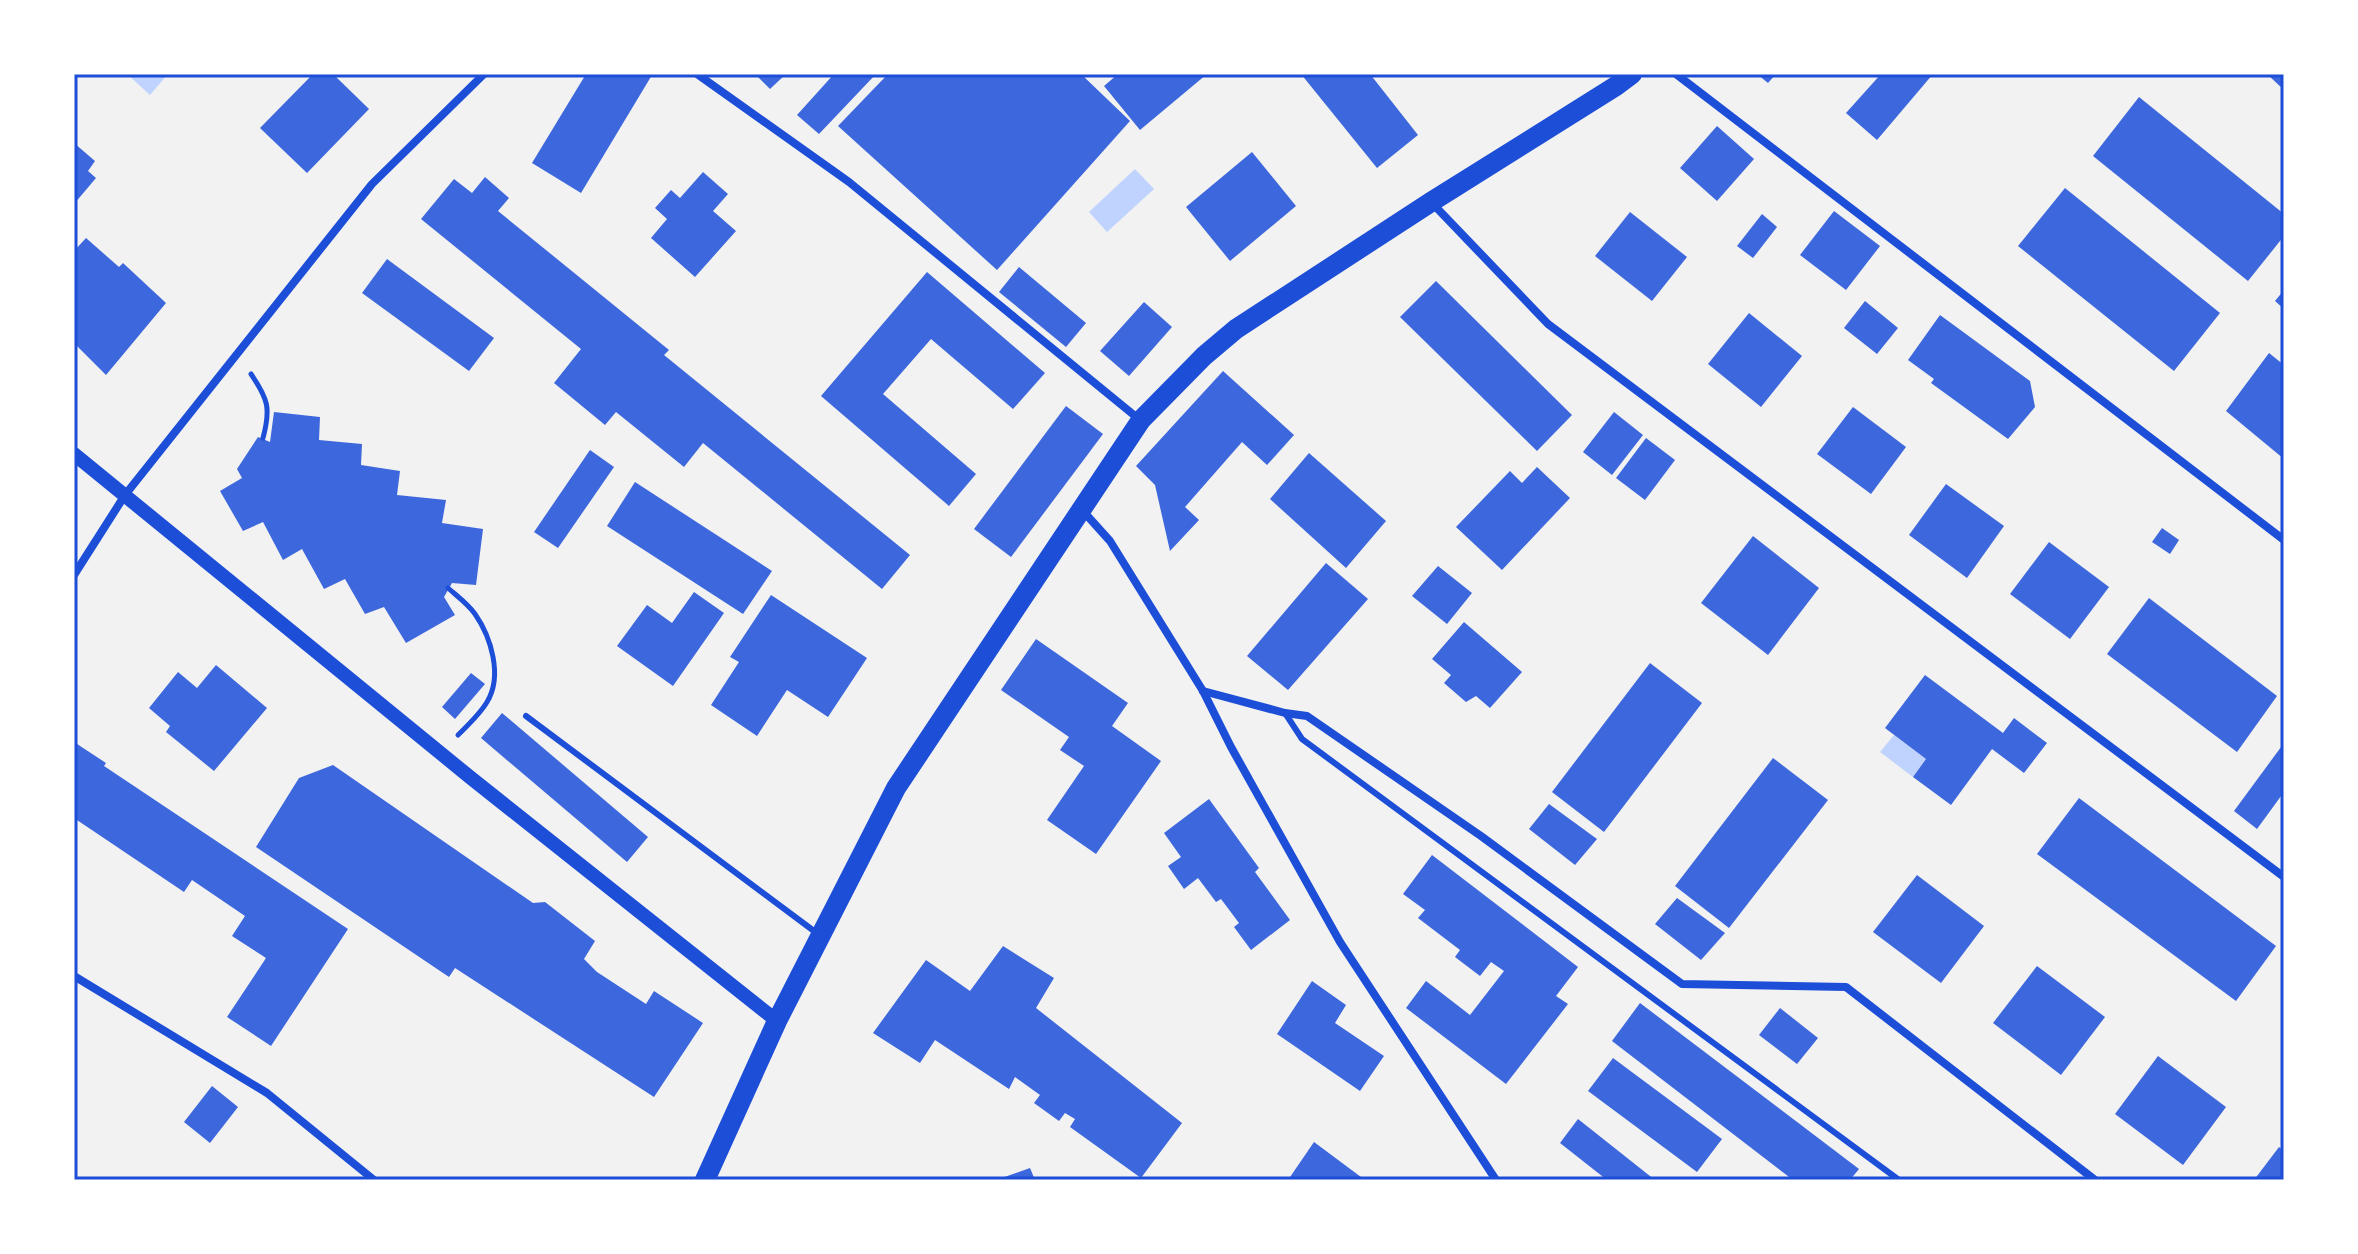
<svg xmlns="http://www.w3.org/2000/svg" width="2358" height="1254" viewBox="0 0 2358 1254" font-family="'Sofia Sans Condensed',sans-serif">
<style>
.water{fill:#bfd3fe}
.building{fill:#3d67dc}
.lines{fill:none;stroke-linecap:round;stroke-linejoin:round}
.path{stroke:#1d4ed8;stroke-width:5}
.service{stroke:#1d4ed8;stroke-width:6}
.minor{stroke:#1d4ed8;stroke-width:8}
.tertiary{stroke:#1d4ed8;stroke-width:14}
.primary{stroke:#1d4ed8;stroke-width:20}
.neatline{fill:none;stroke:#1d4ed8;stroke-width:3}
</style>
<rect width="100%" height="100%" fill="#f2f2f2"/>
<g class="water">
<polygon points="127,74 165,74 167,75 150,95"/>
<polygon points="1135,169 1154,189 1107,232 1089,212"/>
<polygon points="1894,735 1926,759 1913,777 1880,752"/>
</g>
<g class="building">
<polygon points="313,74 333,74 369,109 307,173 260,128"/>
<polygon points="586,74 652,75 581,193 532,163"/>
<polygon points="755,74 786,74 770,89"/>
<polygon points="834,74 876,74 819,134 797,115"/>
<polygon points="888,74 1081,74 1130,121 997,270 838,126"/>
<polygon points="1118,74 1207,74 1140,130 1104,86"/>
<polygon points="1301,74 1370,74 1418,135 1377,168"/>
<polygon points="1757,74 1776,74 1768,83"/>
<polygon points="1881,74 1933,74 1877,140 1846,113"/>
<polygon points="2267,74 2284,74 2284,90"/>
<polygon points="2139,97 2284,214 2284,236 2248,281 2093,156"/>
<polygon points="1717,126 1754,159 1717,201 1680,168"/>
<polygon points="74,143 95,161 88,171 96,178 74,204"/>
<polygon points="1252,152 1296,206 1230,261 1186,207"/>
<polygon points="703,172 728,194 713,211 736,231 695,277 651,238 667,219 655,208 671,190 680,198"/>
<polygon points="485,177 509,198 498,211 669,350 664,355 910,555 882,589 703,443 684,467 616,412 605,425 554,383 581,349 421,219 454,179 472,193"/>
<polygon points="2065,188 2220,313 2174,371 2018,246"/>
<polygon points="1834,211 1880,246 1846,290 1800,255"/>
<polygon points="1630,212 1687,257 1652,301 1595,256"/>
<polygon points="1762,214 1777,227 1753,258 1737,246"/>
<polygon points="86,238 119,267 123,263 166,303 106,375 74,343 74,251"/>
<polygon points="387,259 494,338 469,371 362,293"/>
<polygon points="1019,267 1086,323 1066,347 999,292"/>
<polygon points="927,272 1045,373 1013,409 931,339 883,394 976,474 949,506 821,396"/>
<polygon points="1436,281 1572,415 1537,451 1400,317"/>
<polygon points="2284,290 2284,309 2275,301"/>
<polygon points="1865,301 1898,328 1877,354 1844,328"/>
<polygon points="1144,302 1172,327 1129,376 1100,351"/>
<polygon points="1749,313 1802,356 1761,407 1708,364"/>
<polygon points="1940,315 2030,381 2035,407 2008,439 1931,383 1934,379 1908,360"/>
<polygon points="2269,353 2284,365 2284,459 2226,411"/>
<polygon points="1223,371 1294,435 1267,465 1242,442 1185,507 1199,520 1170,551 1155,485 1136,466"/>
<polygon points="1066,406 1103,434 1011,557 974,529"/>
<polygon points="1853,407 1906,447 1871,494 1817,454"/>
<polygon points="274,412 320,417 319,440 362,444 361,465 400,471 397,495 446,500 442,523 483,529 476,585 452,583 444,597 455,615 406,643 384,607 365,614 345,579 324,589 302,549 283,560 263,522 243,531 220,491 242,478 237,469 258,437 270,442"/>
<polygon points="1614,412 1643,435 1612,475 1583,452"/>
<polygon points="1646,438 1675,460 1645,500 1616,478"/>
<polygon points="590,450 614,467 558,548 534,532"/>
<polygon points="1309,453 1386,521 1346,568 1270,499"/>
<polygon points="1537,467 1570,498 1502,570 1456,527 1510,471 1522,483"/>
<polygon points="635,482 772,571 743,614 607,526"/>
<polygon points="1946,484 2004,526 1967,578 1909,535"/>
<polygon points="2162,528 2179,540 2170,554 2152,542"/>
<polygon points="1753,536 1819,588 1768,655 1701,603"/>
<polygon points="2049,542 2109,587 2070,639 2010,594"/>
<polygon points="1326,563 1368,599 1288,690 1247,656"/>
<polygon points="1438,566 1472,593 1447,624 1412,596"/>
<polygon points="694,592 724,613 673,686 617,646 647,605 672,623"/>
<polygon points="771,595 867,658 828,717 787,690 757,736 711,705 739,662 730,657"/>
<polygon points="2149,598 2277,696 2237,752 2107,654"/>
<polygon points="1464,622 1522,672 1490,708 1476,696 1466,702 1444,683 1451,675 1432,659"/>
<polygon points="1036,639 1128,703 1112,726 1161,761 1096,854 1047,820 1084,766 1060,750 1069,737 1001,690"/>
<polygon points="1650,663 1702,703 1604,832 1552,792"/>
<polygon points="216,665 267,708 214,771 166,732 170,726 149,708 178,672 197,688"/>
<polygon points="471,673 485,684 455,719 442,707"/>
<polygon points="1925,675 2003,733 2014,718 2047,743 2024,773 1992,749 1951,805 1913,777 1926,759 1885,728"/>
<polygon points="502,713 648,837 627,862 481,738"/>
<polygon points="74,742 106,763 104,766 348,929 271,1046 227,1017 266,958 232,936 245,916 192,880 184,892 74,818 76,807 74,805"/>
<polygon points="2284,743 2284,792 2257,829 2234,811"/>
<polygon points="1773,758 1828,800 1729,928 1675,886"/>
<polygon points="333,765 533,903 545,902 595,941 584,959 597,972 646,1004 654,991 703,1023 654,1097 455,968 449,977 256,847 299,778"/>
<polygon points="2079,798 2276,946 2236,1001 2037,854"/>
<polygon points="1209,799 1259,868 1255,872 1290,920 1251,950 1234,927 1239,923 1221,899 1216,902 1198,878 1184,889 1168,866 1181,857 1164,833"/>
<polygon points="1549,804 1597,839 1575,865 1529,829"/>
<polygon points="1432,855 1578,967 1556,996 1568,1004 1506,1084 1406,1008 1426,981 1470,1015 1504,971 1491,962 1480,976 1455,957 1460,950 1418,918 1425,910 1403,894"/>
<polygon points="1917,875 1984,926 1941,983 1873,932"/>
<polygon points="1677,898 1725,933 1701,960 1655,924"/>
<polygon points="1003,946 1054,978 1036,1008 1182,1123 1141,1178 1070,1127 1075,1119 1065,1113 1059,1121 1034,1103 1040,1095 1015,1077 1009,1089 935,1040 920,1063 873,1033 926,960 970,991"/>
<polygon points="2037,966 2105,1017 2061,1075 1993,1023"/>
<polygon points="1312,981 1346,1005 1335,1023 1384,1056 1360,1091 1277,1034"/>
<polygon points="1640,1003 1859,1169 1850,1180 1793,1180 1612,1041"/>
<polygon points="1780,1008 1818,1038 1797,1064 1759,1035"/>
<polygon points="2158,1056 2226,1107 2183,1165 2115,1114"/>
<polygon points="1613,1058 1722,1139 1697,1172 1588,1091"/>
<polygon points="212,1086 238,1107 210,1143 184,1122"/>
<polygon points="1578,1119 1655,1180 1607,1180 1560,1143"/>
<polygon points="1314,1142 1365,1180 1288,1180"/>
<polygon points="2279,1147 2284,1151 2284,1180 2254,1180"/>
<polygon points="1030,1168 1035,1180 996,1180"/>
</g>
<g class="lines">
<g class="path">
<path d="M251 374C268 399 271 408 263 438"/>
<path d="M448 588C457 596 468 604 475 614 491 637 503 676 487 702 480 714 468 725 458 735"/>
</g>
<g class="service">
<polyline points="1285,713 1302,739 1899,1180"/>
<polyline points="526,716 818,934"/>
</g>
<g class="minor">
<polyline points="697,74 849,182 1140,420"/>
<polyline points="1676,74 2284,540"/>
<polyline points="1433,204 1548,324 2284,877"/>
<polyline points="1083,511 1110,541 1203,691 1231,747 1340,942 1496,1180"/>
<polyline points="74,575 125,495 372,184 484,74"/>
<polyline points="1203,691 1285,713 1307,716 1481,836 1682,984 1846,987 2095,1180"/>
<polyline points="74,976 267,1093 374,1180"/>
</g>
<polyline class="tertiary" points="74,454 471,778 777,1021"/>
<polyline class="primary" points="705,1180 777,1021 896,788 1141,420 1204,356 1236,329 1431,202 1616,86 1632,74"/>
</g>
<rect width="2358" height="1254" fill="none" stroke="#ffffff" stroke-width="152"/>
<rect x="76" y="76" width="2206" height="1102" class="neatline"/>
</svg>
